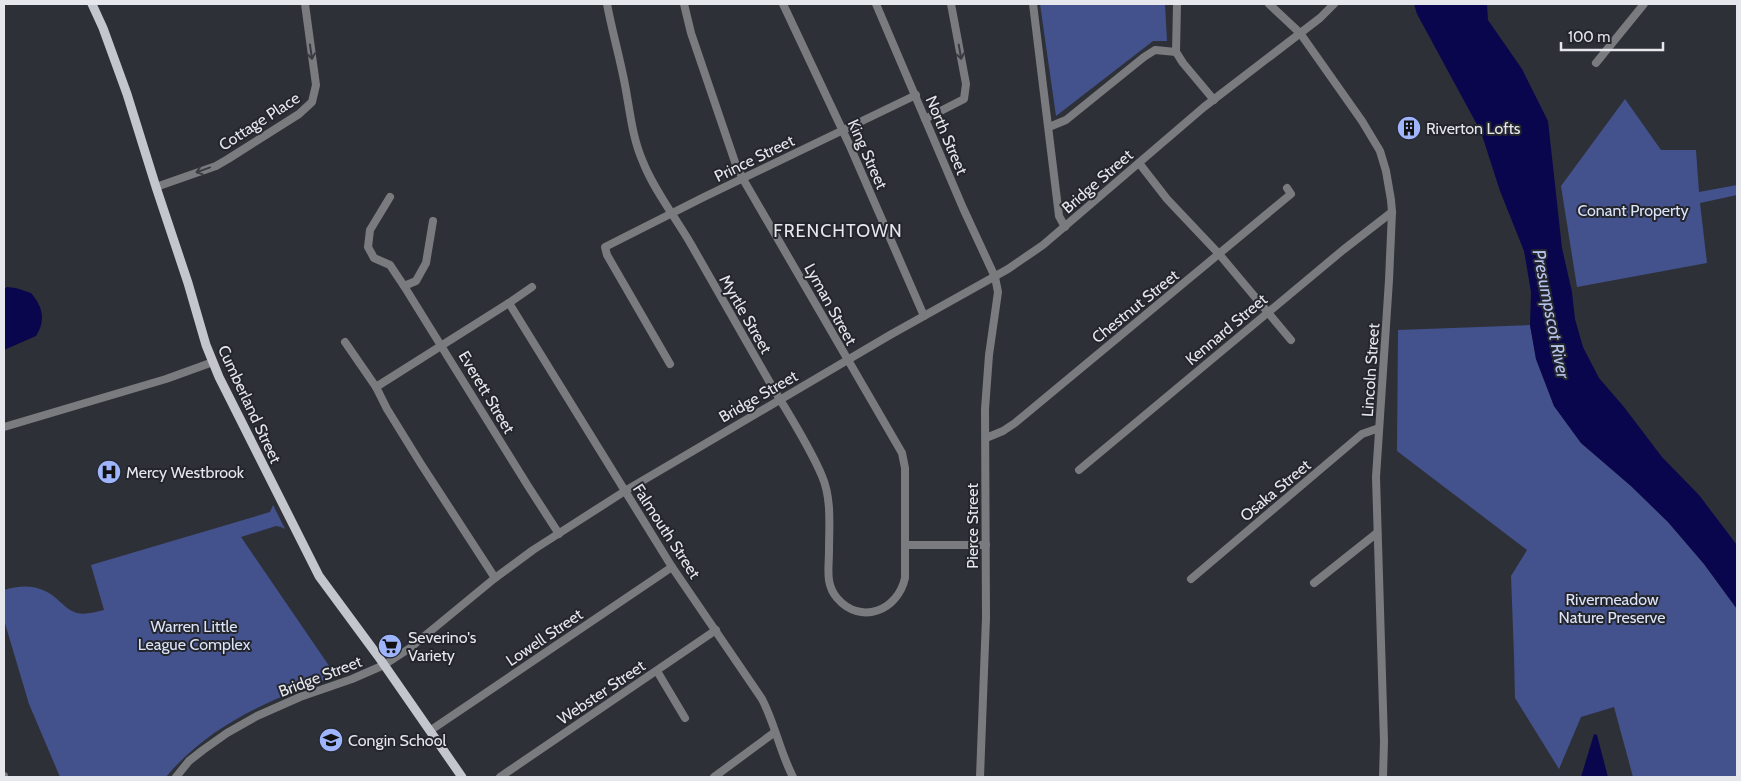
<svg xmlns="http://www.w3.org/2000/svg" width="1741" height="781" viewBox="0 0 1741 781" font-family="Cabin,sans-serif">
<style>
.green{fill:#43528d}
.water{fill:#0a064e}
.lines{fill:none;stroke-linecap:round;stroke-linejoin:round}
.minor{stroke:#7a7b7f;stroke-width:8}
.major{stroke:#c4c6ce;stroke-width:9}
.oneway{stroke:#3a3b42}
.labels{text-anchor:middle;stroke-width:4;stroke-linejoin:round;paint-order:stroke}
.street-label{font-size:16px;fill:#e5e7ec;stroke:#24262d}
.poi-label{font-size:16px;fill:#e5e7ec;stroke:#24262d;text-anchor:start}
.park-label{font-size:16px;fill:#dce3f9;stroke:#24262d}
.neighbourhood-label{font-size:18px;letter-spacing:1px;fill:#e5e7ec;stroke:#24262d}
.water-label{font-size:18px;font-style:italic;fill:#b6c3ed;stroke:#24262d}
</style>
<rect width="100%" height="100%" fill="#2e3037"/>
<g class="green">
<polygon points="1040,4 1165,4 1167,41 1153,41 1056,116"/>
<polygon points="1625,99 1661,150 1696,150 1699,192 1737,185 1737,195 1700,203 1707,263 1577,287 1561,186"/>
<polygon points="1530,325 1536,359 1554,406 1581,443 1631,486 1668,522 1704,564 1737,609 1737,777 1633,777 1614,707 1581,717 1559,769 1515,698 1514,656 1511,576 1527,550 1397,451 1398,330"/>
<path d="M273 505 285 529 281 527 276 526 241 537 336 676C273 698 210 724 166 777H60L29 704 4 620V590C24 584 42 585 58 600 64 605 69 611 77 613 86 615 95 612 104 610L91 565 270 512Z"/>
</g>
<g class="water">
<polygon points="1414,4 1487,4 1488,20 1522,69 1548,121 1562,248 1572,292 1575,319 1583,347 1599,378 1624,407 1662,457 1699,495 1737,545 1737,609 1704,564 1668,522 1631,486 1581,443 1554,406 1536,359 1530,325 1531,292 1524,251 1500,191 1481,132 1417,14"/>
<path d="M7 287 16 288 31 293C43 307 46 320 36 336L4 350V289Z"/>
<polygon points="1594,734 1597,735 1608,777 1581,777"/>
</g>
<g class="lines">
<g class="minor">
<path d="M607 4C612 31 620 58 625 85 630 111 632 137 643 162 655 192 676 218 692 246 718 291 743 336 769 381 787 412 808 443 822 476 832 499 829 527 829 551 829 568 825 584 837 598 861 626 898 610 905 578V468L902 453 743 179 736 165 691 33 684 4"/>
<polyline points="783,4 849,144 924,316"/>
<polyline points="876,4 963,208 995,277 998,292 989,355 985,409 986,618 980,777"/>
<polyline points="1033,4 1059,216 1065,227"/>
<polyline points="1177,4 1176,52 1183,63 1214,100"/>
<polyline points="1269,4 1300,33 1362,121 1380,151 1386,171 1391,200 1392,212 1389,280 1376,477 1384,741 1383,777"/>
<polyline points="1596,63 1644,4"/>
<polyline points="925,119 964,99 966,84 951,4"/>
<polyline points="1049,127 1066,120 1144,57 1155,50 1176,52"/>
<polyline points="1139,163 1167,199 1219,254 1291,340"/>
<polyline points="156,187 216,166 228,159 299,114 312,102 316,85 305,4"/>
<polyline points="390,197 370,230 368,247 374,258 390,265 404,286 528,486 559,534"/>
<polyline points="404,286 416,281 426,263 433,221"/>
<path d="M509 303 672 567 762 699C775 724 780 752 793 777"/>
<polyline points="345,342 376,387 387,409 421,464 495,578"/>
<polyline points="670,364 607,255 605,247 704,197 916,95"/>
<polyline points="376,387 509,303 532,287"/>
<polyline points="4,427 166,379 213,362"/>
<polyline points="986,438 1003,431 1015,423 1291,194 1287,188"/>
<polyline points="1079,470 1343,250 1392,212"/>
<polyline points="906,545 986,545"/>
<polyline points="1191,579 1362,434 1379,428"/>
<polyline points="1314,583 1377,533"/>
<polyline points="657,671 685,718"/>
<polyline points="431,730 672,567"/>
<polyline points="4,776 4,777"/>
<polyline points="176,777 189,761 203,750 227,733 257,716 300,697 352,679 384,665 410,648 495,578 533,550 625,491 890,335 1008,269 1043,245 1204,107 1320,18 1334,4"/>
<polyline points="500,777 716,630"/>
<polyline points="714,777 775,732"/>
</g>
<polyline class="major" points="92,4 103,28 127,94 156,187 188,283 206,345 219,377 319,576 378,656 462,777"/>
</g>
<defs><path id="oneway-shaft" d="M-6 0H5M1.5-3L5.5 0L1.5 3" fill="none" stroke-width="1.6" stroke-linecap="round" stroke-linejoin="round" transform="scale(1.25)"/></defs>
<g class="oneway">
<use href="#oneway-shaft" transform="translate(311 52) rotate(82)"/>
<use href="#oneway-shaft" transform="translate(960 52) rotate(80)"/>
<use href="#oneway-shaft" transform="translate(203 170) rotate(160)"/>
</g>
<defs>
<g id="building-disc" transform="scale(1.25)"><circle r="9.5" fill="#9eb4fd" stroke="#24262d"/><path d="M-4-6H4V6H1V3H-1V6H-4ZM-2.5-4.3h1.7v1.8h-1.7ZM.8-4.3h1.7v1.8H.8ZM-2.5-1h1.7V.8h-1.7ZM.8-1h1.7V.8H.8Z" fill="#111"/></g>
<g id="hospital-disc" transform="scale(1.25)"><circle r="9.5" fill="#9eb4fd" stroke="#24262d"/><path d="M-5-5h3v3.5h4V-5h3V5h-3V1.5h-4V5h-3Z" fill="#111"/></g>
<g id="supermarket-disc" transform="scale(1.25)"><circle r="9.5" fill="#9eb4fd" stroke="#24262d"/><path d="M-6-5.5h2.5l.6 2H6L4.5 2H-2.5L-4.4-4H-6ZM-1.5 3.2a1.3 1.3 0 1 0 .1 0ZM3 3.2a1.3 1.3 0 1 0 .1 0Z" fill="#111"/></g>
<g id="school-disc" transform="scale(1.25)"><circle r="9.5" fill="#9eb4fd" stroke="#24262d"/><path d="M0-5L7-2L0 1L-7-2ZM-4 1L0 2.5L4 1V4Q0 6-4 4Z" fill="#111"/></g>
</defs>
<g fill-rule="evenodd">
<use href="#building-disc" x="1409" y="128"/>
<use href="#hospital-disc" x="109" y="472"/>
<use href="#supermarket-disc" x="390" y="646"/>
<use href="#school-disc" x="331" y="740"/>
</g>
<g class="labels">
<g class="street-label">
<text transform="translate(259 121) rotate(-33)" y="6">Cottage Place</text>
<text transform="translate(947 135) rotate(67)" y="6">North Street</text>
<text transform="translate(868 154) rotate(66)" y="6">King Street</text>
<text transform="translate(754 158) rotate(-26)" y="6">Prince Street</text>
<text transform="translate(1097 181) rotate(-41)" y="6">Bridge Street</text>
<text transform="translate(831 304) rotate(61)" y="6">Lyman Street</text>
<text transform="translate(1135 306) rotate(-39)" y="6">Chestnut Street</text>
<text transform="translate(746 314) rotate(60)" y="6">Myrtle Street</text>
<text transform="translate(1226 329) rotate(-40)" y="6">Kennard Street</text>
<text transform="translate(1370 370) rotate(-86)" y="6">Lincoln Street</text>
<text transform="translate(487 392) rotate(59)" y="6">Everett Street</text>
<text transform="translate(758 396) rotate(-30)" y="6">Bridge Street</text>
<text transform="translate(250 404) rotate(65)" y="6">Cumberland Street</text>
<text transform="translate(1275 490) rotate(-40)" y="6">Osaka Street</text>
<text transform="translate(972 526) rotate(-90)" y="6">Pierce Street</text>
<text transform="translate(667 531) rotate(57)" y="6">Falmouth Street</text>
<text transform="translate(544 637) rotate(-34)" y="6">Lowell Street</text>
<text transform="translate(320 676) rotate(-21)" y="6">Bridge Street</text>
<text transform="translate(601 692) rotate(-34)" y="6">Webster Street</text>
</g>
<g class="poi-label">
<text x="1426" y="134">Riverton Lofts</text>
<text x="126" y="478">Mercy Westbrook</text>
<text x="408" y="643">Severino's<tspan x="408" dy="18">Variety</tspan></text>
<text x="348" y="746">Congin School</text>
</g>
<g class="park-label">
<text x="1633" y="216">Conant Property</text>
<text x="1612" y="605">Rivermeadow<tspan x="1612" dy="18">Nature Preserve</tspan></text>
<text x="194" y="632">Warren Little<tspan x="194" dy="18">League Complex</tspan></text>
</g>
<g class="neighbourhood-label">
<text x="838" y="237">FRENCHTOWN</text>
</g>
<g class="water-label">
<text transform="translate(1551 314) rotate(79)" y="6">Presumpscot River</text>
</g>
</g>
<rect width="1741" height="781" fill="none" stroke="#e5e7ec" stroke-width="10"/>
<path d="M1561 42v8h102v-8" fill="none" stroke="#e5e7ec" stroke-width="2.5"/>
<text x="1568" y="42" font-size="15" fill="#e5e7ec" stroke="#24262d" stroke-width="4" paint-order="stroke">100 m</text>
</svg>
